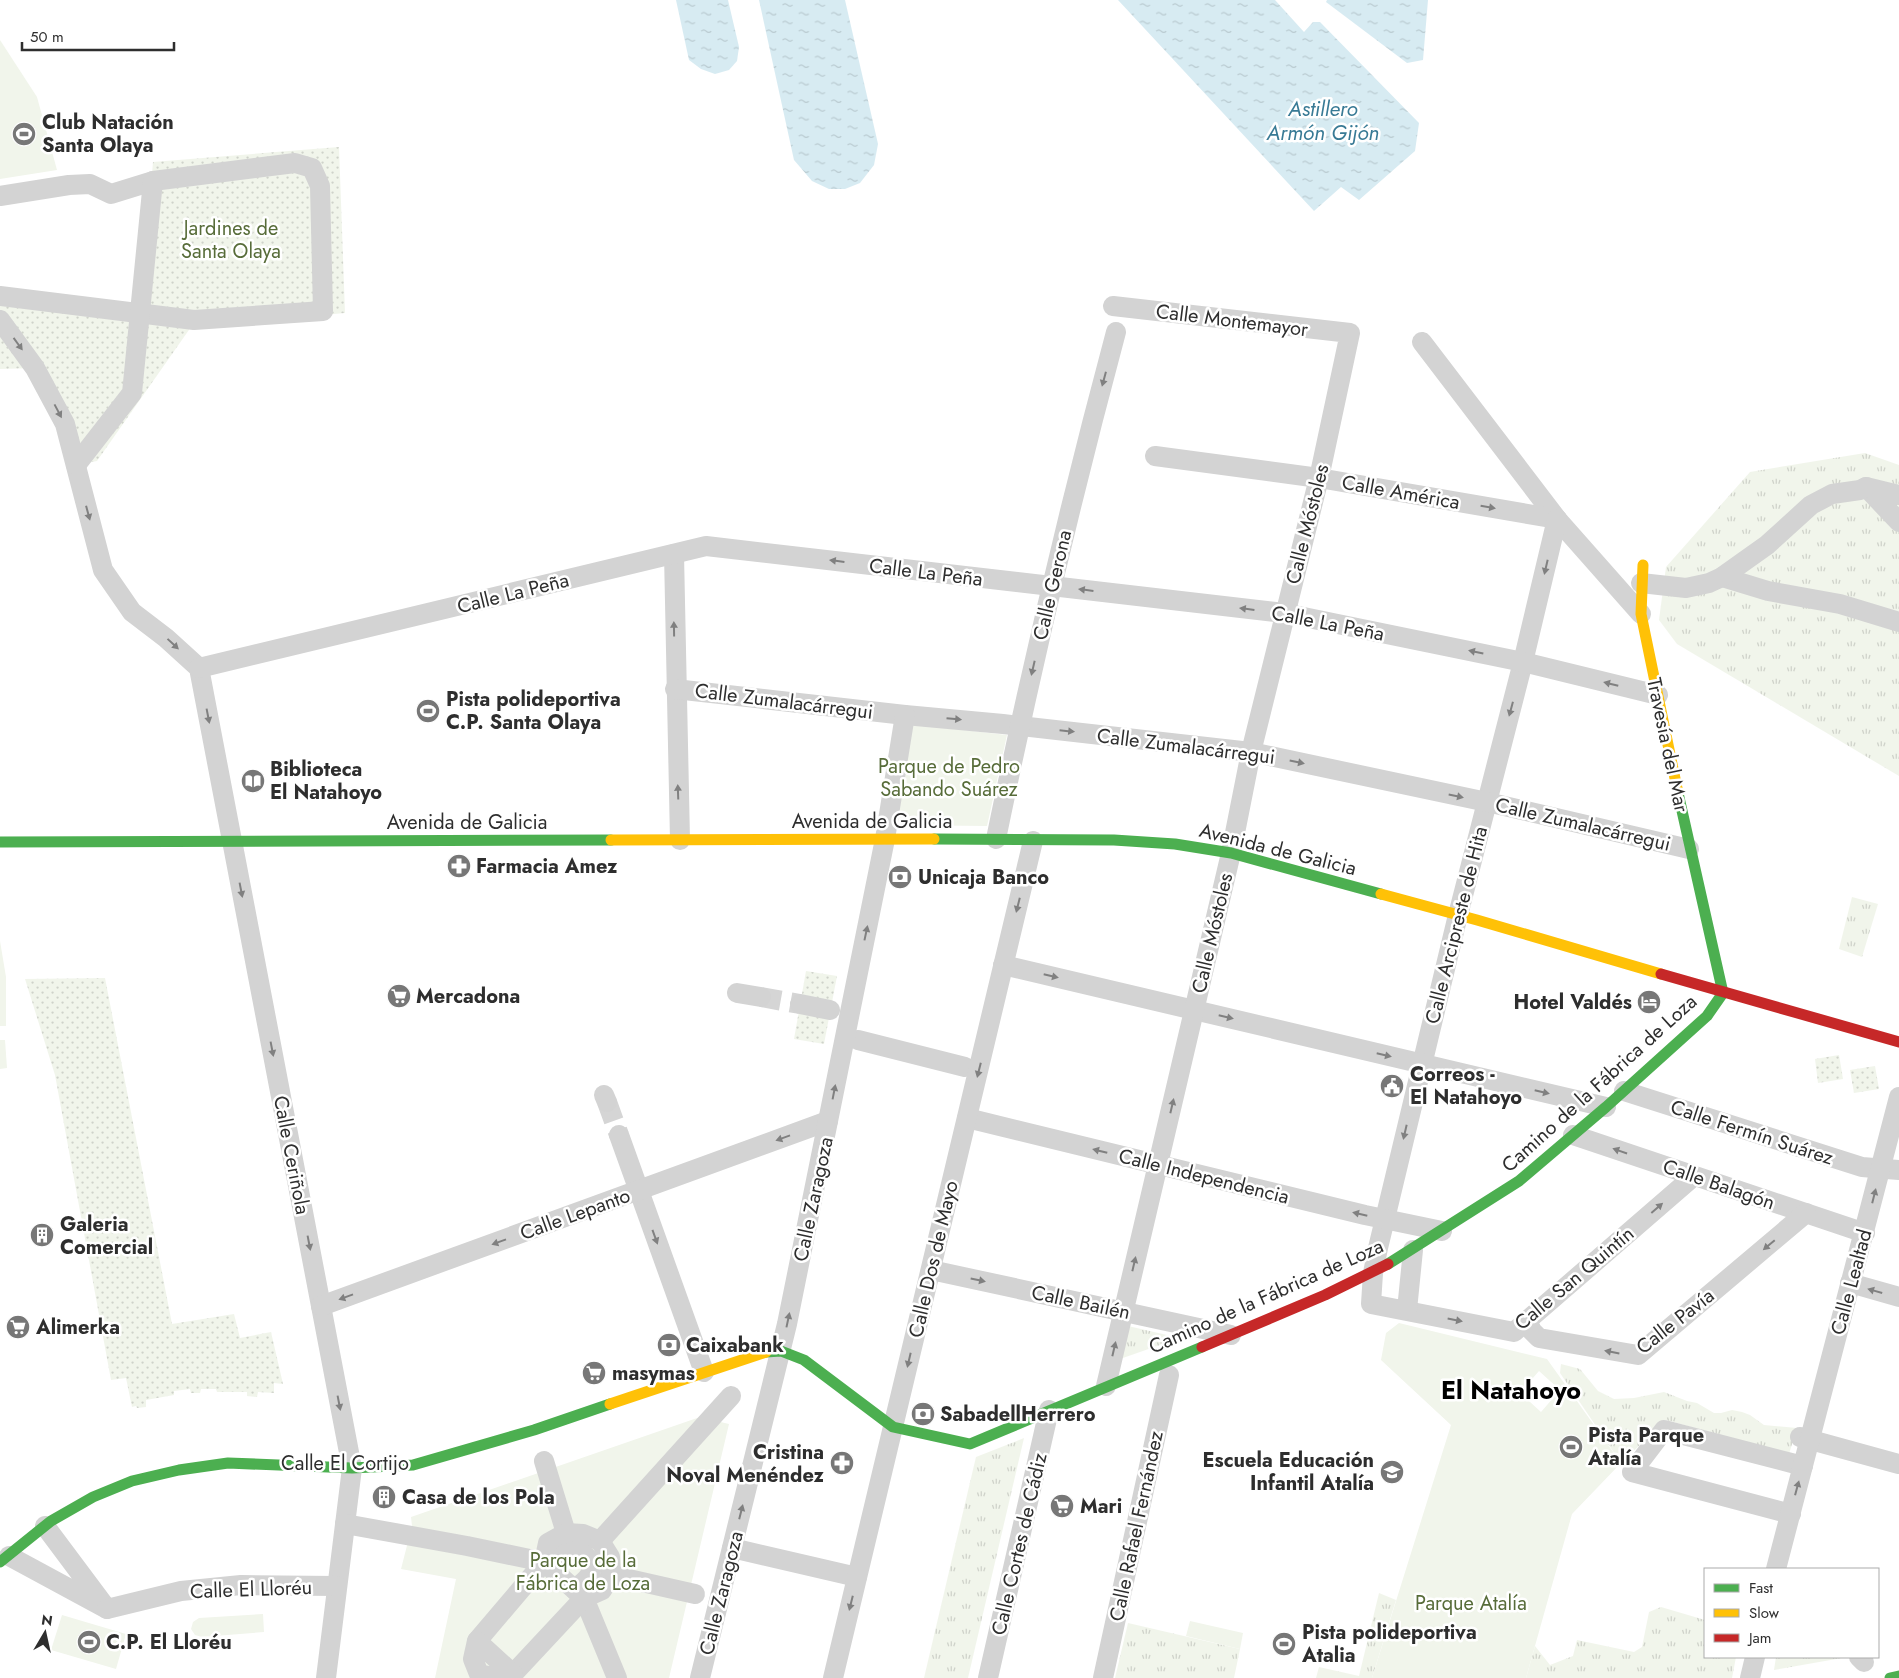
<svg xmlns="http://www.w3.org/2000/svg" width="1899" height="1678" viewBox="0 0 1899 1678" font-family="Jost,sans-serif">
<style>
.grass{fill:url(#grass-tufts)}
.park{fill:#f1f5eb;fill-rule:evenodd}
.garden{fill:url(#garden-dots)}
.water{fill:url(#water-ripples)}
.lines{fill:none;stroke-linecap:round;stroke-linejoin:round}
.street-tunnel{stroke:#d5d5d5;stroke-width:20;stroke-dasharray:20 10;stroke-linecap:butt}
.street{stroke:#d3d3d3;stroke-width:20}
.fast{stroke:#4caf50;stroke-width:11}
.slow{stroke:#ffc107;stroke-width:11}
.jam{stroke:#c62828;stroke-width:11}
.oneway{fill:#808080}
.labels{text-anchor:middle;stroke-width:5;stroke-linejoin:round;paint-order:stroke}
.poi-label{font-size:20px;font-weight:bold;fill:#2e2e2e;stroke:#fff;text-anchor:start}
.park-label{font-size:20px;fill:#576c39;stroke:#fff}
.street-label{font-size:20px;fill:#2e2e2e;stroke:#fff}
.water-label{font-size:21px;font-style:italic;fill:#387a95;stroke:#fff}
.district-label{font-size:25px;font-weight:bold;fill:#000;stroke:#fff}
</style>
<defs>
<pattern id="grass-tufts" width="24" height="20" patternUnits="userSpaceOnUse" patternTransform="scale(1.25)"><rect width="24" height="20" fill="#f1f5eb"/><path d="M3 7l-1-3M5 7V3M7 7l1-3M15 17l-1-3M17 17v-4M19 17l1-3" fill="none" stroke="#cfd2ca"/></pattern>
<pattern id="garden-dots" width="8" height="8" patternUnits="userSpaceOnUse" patternTransform="scale(1.25)"><rect width="8" height="8" fill="#f1f5eb"/><path d="M2 2h.1M6 6h.1" fill="none" stroke="#cfd2ca" stroke-width="1.8" stroke-linecap="round"/></pattern>
<pattern id="water-ripples" width="26" height="14" patternUnits="userSpaceOnUse" patternTransform="scale(1.25)"><rect width="26" height="14" fill="#d7ebf2"/><path d="M2 4q2-2 4 0t4 0M15 11q2-2 4 0t4 0" fill="none" stroke="#b9cad0"/></pattern>
</defs>
<rect width="100%" height="100%" fill="#fff"/>
<g class="grass">
<polygon points="1865,453 1899,465 1899,776 1677,644 1659,620 1666,567 1750,472"/>
<polygon points="1852,897 1878,904 1862,957 1839,949"/>
<polygon points="1128,1326 1180,1338 1120,1359"/>
<polygon points="1561,1364 1580,1369 1598,1391 1614,1399 1634,1398 1664,1392 1687,1401 1697,1403 1714,1413 1721,1413 1732,1410 1742,1412 1750,1415 1764,1425 1797,1428 1789,1454 1666,1420 1621,1463 1560,1373"/>
<polygon points="1024,1438 968,1678 924,1678 976,1457"/>
<polygon points="1379,1593 1396,1600 1372,1678 1316,1678 1319,1667 1359,1676"/>
<polygon points="1661,1607 1705,1620 1705,1657 1736,1657 1732,1678 1526,1678 1535,1646 1550,1665 1573,1656 1577,1640 1634,1652 1642,1647 1649,1612"/>
<polygon points="1128,1623 1240,1649 1234,1678 1115,1678"/>
<polygon points="1776,1657 1840,1657 1842,1658 1774,1670"/>
</g>
<g class="park">
<polygon points="0,40 37,97 57,170 0,179"/>
<polygon points="910,724 1007,735 987,826 893,825"/>
<polygon points="0,941 6,977 6,1026 0,1026"/>
<polygon points="0,1040 5,1040 7,1068 0,1069"/>
<path d="M1399 1323 1547 1359 1621 1463 1572 1514 1526 1678H1372L1451 1425 1381 1360 1386 1333ZM1539 1371 1560 1390 1541 1412 1520 1393Z"/>
<polygon points="700,1417 729,1424 669,1678 435,1678 456,1579 401,1569 412,1526 411,1517"/>
<polygon points="263,1614 264,1632 202,1637 195,1635 191,1629 193,1622 199,1618"/>
<polygon points="62,1615 126,1634 116,1669 51,1650"/>
<polygon points="1190,1621 1243,1633 1240,1649 1186,1636"/>
</g>
<g class="garden">
<polygon points="339,147 345,313 191,327 97,461 76,465 36,368 0,369 0,296 140,314 153,162"/>
<polygon points="806,971 837,976 824,1044 794,1039"/>
<polygon points="105,978 172,1324 234,1314 240,1338 271,1332 283,1384 274,1383 274,1393 258,1392 257,1397 247,1396 247,1392 217,1392 216,1389 201,1389 200,1393 191,1393 190,1389 174,1391 174,1395 146,1400 146,1407 137,1408 136,1406 132,1407 126,1378 111,1380 55,1075 25,979"/>
<polygon points="1839,1055 1843,1079 1818,1083 1815,1059"/>
<polygon points="1875,1066 1879,1089 1854,1093 1850,1070"/>
</g>
<g class="water">
<polygon points="676,0 728,0 739,47 737,61 729,70 715,74 701,69 689,60"/>
<polygon points="759,0 845,0 878,144 874,165 860,183 845,189 829,189 812,181 794,160"/>
<polygon points="1118,0 1275,0 1304,32 1313,22 1320,22 1419,123 1415,151 1359,200 1341,187 1314,211"/>
<polygon points="1327,0 1428,0 1423,60 1407,63 1326,2"/>
</g>
<g class="lines">
<g class="street-tunnel">
<polyline points="761,997 800,1004"/>
<polyline points="607,1102 619,1135"/>
</g>
<g class="street">
<polyline points="0,196 69,185 90,184 111,194 153,181 295,163 312,168 320,186 323,311 194,320 0,296"/>
<polyline points="0,320 35,368 65,424 103,570 132,612 166,638 199,668 352,1468 326,1678"/>
<polyline points="1422,342 1557,519 1641,614"/>
<polyline points="1155,456 1319,478 1557,519"/>
<polyline points="76,465 132,393 153,181"/>
<polyline points="1866,487 1899,522"/>
<polyline points="1557,519 1523,662 1458,915 1378,1248 1373,1273 1371,1304 1514,1332 1694,1176"/>
<polyline points="674,554 680,840"/>
<polyline points="1722,577 1768,591 1840,604 1899,622"/>
<polyline points="1641,583 1686,588 1709,583 1722,577 1767,545 1811,505 1832,494 1860,490 1866,487 1899,495"/>
<polyline points="199,668 706,546 1284,613 1523,662 1658,695"/>
<polyline points="675,689 905,715 1003,724 1251,752 1487,802 1689,849"/>
<path d="M996 839C1031 669 1071 500 1116 332"/>
<polyline points="1003,965 1606,1107"/>
<polyline points="737,993 761,997"/>
<polyline points="800,1004 830,1010"/>
<polyline points="858,1040 965,1067"/>
<polyline points="1624,1091 1862,1167 1899,1170"/>
<polyline points="604,1095 607,1102"/>
<polyline points="967,1118 1365,1215 1442,1231"/>
<polyline points="619,1135 704,1372"/>
<polyline points="1573,1135 1865,1233"/>
<polyline points="931,1270 1231,1335"/>
<polyline points="1850,1283 1899,1297"/>
<polyline points="321,1306 828,1121"/>
<polyline points="1407,1310 1413,1250"/>
<polyline points="1527,1321 1532,1331 1539,1338 1638,1355 1806,1213"/>
<polyline points="1106,1386 1231,853 1251,752 1319,478 1350,333 1113,306"/>
<polyline points="1800,1437 1899,1464"/>
<polyline points="544,1461 566,1533"/>
<polyline points="1791,1514 1632,1472 1664,1430 1803,1466"/>
<polyline points="345,1524 467,1546 544,1562 548,1543 566,1533 583,1534 600,1541 610,1557 611,1575 602,1590 584,1598 617,1678"/>
<polyline points="600,1541 731,1396"/>
<polyline points="732,1548 857,1577"/>
<polyline points="9,1556 107,1609 45,1526"/>
<polyline points="1776,1569 1899,1097"/>
<polyline points="611,1575 695,1594"/>
<polyline points="107,1609 181,1591 241,1585 337,1586"/>
<path d="M477 1641 544 1562 575 1590C579 1585 586 1581 589 1576 598 1561 580 1546 566 1554 560 1557 556 1565 553 1570"/>
<polyline points="1859,1657 1864,1662"/>
<polyline points="497,1678 513,1674 584,1598 576,1591"/>
<polyline points="497,1678 479,1674 473,1659 477,1641 513,1674"/>
<polyline points="700,1678 787,1324 885,839 905,715"/>
<polyline points="833,1678 1033,841"/>
<polyline points="988,1678 1049,1410"/>
<polyline points="1103,1678 1169,1375"/>
<polyline points="1750,1678 1755,1657"/>
</g>
<g class="fast">
<polyline points="1678,793 1723,993"/>
<polyline points="934,839 1114,840 1175,844 1231,853 1381,894"/>
<polyline points="0,842 611,840"/>
<polyline points="1388,1264 1519,1181 1606,1107 1707,1016 1723,993"/>
<polyline points="766,1352 781,1351 804,1360 893,1427 970,1444 1202,1347"/>
<polyline points="0,1562 51,1521 93,1497 132,1481 179,1470 228,1463 352,1468 413,1465 534,1430 610,1404"/>
<polyline points="1890,1678 1899,1676"/>
</g>
<g class="slow">
<polyline points="1643,565 1641,614 1678,793"/>
<polyline points="611,840 934,839"/>
<polyline points="1381,894 1477,920 1661,974"/>
<polyline points="610,1404 766,1352"/>
</g>
<g class="jam">
<polyline points="1661,974 1899,1042"/>
<polyline points="1202,1347 1325,1295 1388,1264"/>
</g>
</g>
<defs><path id="oneway-solid" d="M-6-.8H1V-3.2L6.5 0L1 3.2V.8H-6Z" transform="scale(1.25)"/></defs>
<g class="oneway">
<use href="#oneway-solid" transform="translate(18 344) rotate(54)"/>
<use href="#oneway-solid" transform="translate(1104 379) rotate(105)"/>
<use href="#oneway-solid" transform="translate(58 411) rotate(62)"/>
<use href="#oneway-solid" transform="translate(1488 507) rotate(10)"/>
<use href="#oneway-solid" transform="translate(88 513) rotate(75)"/>
<use href="#oneway-solid" transform="translate(837 561) rotate(-173)"/>
<use href="#oneway-solid" transform="translate(1546 567) rotate(103)"/>
<use href="#oneway-solid" transform="translate(1086 590) rotate(-173)"/>
<use href="#oneway-solid" transform="translate(1247 609) rotate(-173)"/>
<use href="#oneway-solid" transform="translate(674 629) rotate(-91)"/>
<use href="#oneway-solid" transform="translate(173 644) rotate(43)"/>
<use href="#oneway-solid" transform="translate(1476 652) rotate(-168)"/>
<use href="#oneway-solid" transform="translate(1033 668) rotate(103)"/>
<use href="#oneway-solid" transform="translate(1611 684) rotate(-166)"/>
<use href="#oneway-solid" transform="translate(1511 709) rotate(105)"/>
<use href="#oneway-solid" transform="translate(208 716) rotate(79)"/>
<use href="#oneway-solid" transform="translate(954 719) rotate(5)"/>
<use href="#oneway-solid" transform="translate(1067 731) rotate(6)"/>
<use href="#oneway-solid" transform="translate(1297 762) rotate(12)"/>
<use href="#oneway-solid" transform="translate(678 792) rotate(-92)"/>
<use href="#oneway-solid" transform="translate(1456 796) rotate(12)"/>
<use href="#oneway-solid" transform="translate(241 890) rotate(79)"/>
<use href="#oneway-solid" transform="translate(1018 905) rotate(104)"/>
<use href="#oneway-solid" transform="translate(866 933) rotate(-78)"/>
<use href="#oneway-solid" transform="translate(1051 976) rotate(13)"/>
<use href="#oneway-solid" transform="translate(1226 1017) rotate(13)"/>
<use href="#oneway-solid" transform="translate(272 1049) rotate(79)"/>
<use href="#oneway-solid" transform="translate(1384 1055) rotate(13)"/>
<use href="#oneway-solid" transform="translate(979 1070) rotate(104)"/>
<use href="#oneway-solid" transform="translate(834 1092) rotate(-79)"/>
<use href="#oneway-solid" transform="translate(1542 1092) rotate(13)"/>
<use href="#oneway-solid" transform="translate(1172 1106) rotate(-77)"/>
<use href="#oneway-solid" transform="translate(1405 1132) rotate(103)"/>
<use href="#oneway-solid" transform="translate(783 1138) rotate(160)"/>
<use href="#oneway-solid" transform="translate(1100 1151) rotate(-166)"/>
<use href="#oneway-solid" transform="translate(1620 1151) rotate(-161)"/>
<use href="#oneway-solid" transform="translate(1874 1196) rotate(-76)"/>
<use href="#oneway-solid" transform="translate(1657 1208) rotate(-41)"/>
<use href="#oneway-solid" transform="translate(1360 1214) rotate(-167)"/>
<use href="#oneway-solid" transform="translate(655 1237) rotate(70)"/>
<use href="#oneway-solid" transform="translate(499 1242) rotate(160)"/>
<use href="#oneway-solid" transform="translate(309 1243) rotate(79)"/>
<use href="#oneway-solid" transform="translate(1769 1245) rotate(140)"/>
<use href="#oneway-solid" transform="translate(1134 1264) rotate(-77)"/>
<use href="#oneway-solid" transform="translate(978 1280) rotate(12)"/>
<use href="#oneway-solid" transform="translate(1875 1291) rotate(-164)"/>
<use href="#oneway-solid" transform="translate(346 1297) rotate(160)"/>
<use href="#oneway-solid" transform="translate(788 1320) rotate(-78)"/>
<use href="#oneway-solid" transform="translate(1455 1320) rotate(11)"/>
<use href="#oneway-solid" transform="translate(1114 1349) rotate(-77)"/>
<use href="#oneway-solid" transform="translate(1612 1352) rotate(-169)"/>
<use href="#oneway-solid" transform="translate(909 1360) rotate(103)"/>
<use href="#oneway-solid" transform="translate(339 1403) rotate(79)"/>
<use href="#oneway-solid" transform="translate(1797 1488) rotate(-75)"/>
<use href="#oneway-solid" transform="translate(741 1512) rotate(-76)"/>
<use href="#oneway-solid" transform="translate(851 1603) rotate(104)"/>
</g>
<defs>
<g id="stadium-disc" transform="scale(1.25)"><circle r="9.5" fill="#777" stroke="#fff"/><path d="M0-5a6.5 5 0 1 0 0 10a6.5 5 0 1 0 0-10ZM-3.5-1.8h7v3.6h-7Z" fill="#fff"/></g>
<g id="library-disc" transform="scale(1.25)"><circle r="9.5" fill="#777" stroke="#fff"/><path d="M-6-4Q-3-5.5-.7-3.5V5Q-3 3-6 4ZM6-4Q3-5.5 .7-3.5V5Q3 3 6 4Z" fill="#fff"/></g>
<g id="pharmacy-disc" transform="scale(1.25)"><circle r="9.5" fill="#777" stroke="#fff"/><path d="M-2-6h4v4h4v4h-4v4h-4v-4h-4v-4h4Z" fill="#fff"/></g>
<g id="bank-disc" transform="scale(1.25)"><circle r="9.5" fill="#777" stroke="#fff"/><path d="M-6-4H6V4H-6ZM0-2.3a2.3 2.3 0 1 0 0 4.6a2.3 2.3 0 1 0 0-4.6Z" fill="#fff"/></g>
<g id="supermarket-disc" transform="scale(1.25)"><circle r="9.5" fill="#777" stroke="#fff"/><path d="M-6-5.5h2.5l.6 2H6L4.5 2H-2.5L-4.4-4H-6ZM-1.5 3.2a1.3 1.3 0 1 0 .1 0ZM3 3.2a1.3 1.3 0 1 0 .1 0Z" fill="#fff"/></g>
<g id="hotel-disc" transform="scale(1.25)"><circle r="9.5" fill="#777" stroke="#fff"/><path d="M-6-4.5h1.5V1H6V5H4.5V3h-9V5H-6ZM-4 0a1.8 1.8 0 1 1 3.6 0ZM.5 0V-2.5h3Q6-2.5 6 0Z" fill="#fff"/></g>
<g id="civic-disc" transform="scale(1.25)"><circle r="9.5" fill="#777" stroke="#fff"/><path d="M-.6-6.5H3V-4.5H.6V-3L4-1V1h2V6H-6V1h2V-1L-.6-3ZM-1.2 2.5V6h2.4V2.5Z" fill="#fff"/></g>
<g id="building-disc" transform="scale(1.25)"><circle r="9.5" fill="#777" stroke="#fff"/><path d="M-4-6H4V6H1V3H-1V6H-4ZM-2.5-4.3h1.7v1.8h-1.7ZM.8-4.3h1.7v1.8H.8ZM-2.5-1h1.7V.8h-1.7ZM.8-1h1.7V.8H.8Z" fill="#fff"/></g>
<g id="school-disc" transform="scale(1.25)"><circle r="9.5" fill="#777" stroke="#fff"/><path d="M0-5L7-2L0 1L-7-2ZM-4 1L0 2.5L4 1V4Q0 6-4 4Z" fill="#fff"/></g>
</defs>
<g fill-rule="evenodd">
<use href="#stadium-disc" x="24" y="134"/>
<use href="#stadium-disc" x="428" y="711"/>
<use href="#library-disc" x="253" y="781"/>
<use href="#pharmacy-disc" x="459" y="866"/>
<use href="#bank-disc" x="900" y="877"/>
<use href="#supermarket-disc" x="399" y="996"/>
<use href="#hotel-disc" x="1649" y="1002"/>
<use href="#civic-disc" x="1392" y="1086"/>
<use href="#building-disc" x="42" y="1235"/>
<use href="#supermarket-disc" x="18" y="1327"/>
<use href="#bank-disc" x="669" y="1345"/>
<use href="#supermarket-disc" x="594" y="1373"/>
<use href="#bank-disc" x="923" y="1414"/>
<use href="#stadium-disc" x="1571" y="1447"/>
<use href="#pharmacy-disc" x="842" y="1463"/>
<use href="#school-disc" x="1392" y="1472"/>
<use href="#building-disc" x="384" y="1497"/>
<use href="#supermarket-disc" x="1062" y="1506"/>
<use href="#stadium-disc" x="89" y="1642"/>
<use href="#stadium-disc" x="1284" y="1644"/>
</g>
<g class="labels">
<g class="poi-label">
<text x="42" y="129">Club Natación<tspan x="42" dy="23">Santa Olaya</tspan></text>
<text x="446" y="706">Pista polideportiva<tspan x="446" dy="23">C.P. Santa Olaya</tspan></text>
<text x="270" y="776">Biblioteca<tspan x="270" dy="23">El Natahoyo</tspan></text>
<text x="476" y="873">Farmacia Amez</text>
<text x="918" y="884">Unicaja Banco</text>
<text x="416" y="1003">Mercadona</text>
<text x="1632" y="1009" text-anchor="end">Hotel Valdés</text>
<text x="1410" y="1081">Correos -<tspan x="1410" dy="23">El Natahoyo</tspan></text>
<text x="60" y="1231">Galeria<tspan x="60" dy="23">Comercial</tspan></text>
<text x="36" y="1334">Alimerka</text>
<text x="686" y="1352">Caixabank</text>
<text x="612" y="1380">masymas</text>
<text x="940" y="1421">SabadellHerrero</text>
<text x="1588" y="1442">Pista Parque<tspan x="1588" dy="23">Atalía</tspan></text>
<text x="824" y="1459" text-anchor="end">Cristina<tspan x="824" dy="23">Noval Menéndez</tspan></text>
<text x="1374" y="1467" text-anchor="end">Escuela Educación<tspan x="1374" dy="23">Infantil Atalía</tspan></text>
<text x="402" y="1504">Casa de los Pola</text>
<text x="1080" y="1513">Mari</text>
<text x="1302" y="1639">Pista polideportiva<tspan x="1302" dy="23">Atalia</tspan></text>
<text x="106" y="1649">C.P. El Lloréu</text>
</g>
<g class="park-label">
<text x="231" y="235">Jardines de<tspan x="231" dy="23">Santa Olaya</tspan></text>
<text x="949" y="773">Parque de Pedro<tspan x="949" dy="23">Sabando Suárez</tspan></text>
<text x="583" y="1567">Parque de la<tspan x="583" dy="23">Fábrica de Loza</tspan></text>
<text x="1471" y="1610">Parque Atalía</text>
</g>
<g class="street-label">
<text transform="translate(1232 320) rotate(7)" y="7">Calle Montemayor</text>
<text transform="translate(1401 492) rotate(10)" y="7">Calle América</text>
<text transform="translate(1307 524) rotate(-76)" y="7">Calle Móstoles</text>
<text transform="translate(926 572) rotate(7)" y="7">Calle La Peña</text>
<text transform="translate(1052 585) rotate(-77)" y="7">Calle Gerona</text>
<text transform="translate(513 593) rotate(-14)" y="7">Calle La Peña</text>
<text transform="translate(1328 623) rotate(11)" y="7">Calle La Peña</text>
<text transform="translate(784 701) rotate(7)" y="7">Calle Zumalacárregui</text>
<text transform="translate(1668 745) rotate(78)" y="7">Travesía del Mar</text>
<text transform="translate(1186 746) rotate(7)" y="7">Calle Zumalacárregui</text>
<text x="872" y="828">Avenida de Galicia</text>
<text x="467" y="829">Avenida de Galicia</text>
<text transform="translate(1583 824) rotate(13)" y="7">Calle Zumalacárregui</text>
<text transform="translate(1278 849) rotate(14)" y="7">Avenida de Galicia</text>
<text transform="translate(1456 925) rotate(-76)" y="7">Calle Arcipreste de Hita</text>
<text transform="translate(1212 933) rotate(-77)" y="7">Calle Móstoles</text>
<text transform="translate(1599 1083) rotate(-42)" y="7">Camino de la Fábrica de Loza</text>
<text transform="translate(1752 1132) rotate(18)" y="7">Calle Fermín Suárez</text>
<text transform="translate(292 1155) rotate(79)" y="7">Calle Ceriñola</text>
<text transform="translate(1204 1176) rotate(14)" y="7">Calle Independencia</text>
<text transform="translate(1719 1184) rotate(19)" y="7">Calle Balagón</text>
<text transform="translate(813 1199) rotate(-78)" y="7">Calle Zaragoza</text>
<text transform="translate(575 1214) rotate(-20)" y="7">Calle Lepanto</text>
<text transform="translate(933 1259) rotate(-77)" y="7">Calle Dos de Mayo</text>
<text transform="translate(1574 1278) rotate(-40)" y="7">Calle San Quintín</text>
<text transform="translate(1851 1282) rotate(-75)" y="7">Calle Lealtad</text>
<text transform="translate(1266 1296) rotate(-24)" y="7">Camino de la Fábrica de Loza</text>
<text transform="translate(1081 1302) rotate(12)" y="7">Calle Bailén</text>
<text transform="translate(1675 1321) rotate(-38)" y="7">Calle Pavía</text>
<text x="345" y="1470">Calle El Cortijo</text>
<text transform="translate(1136 1526) rotate(-78)" y="7">Calle Rafael Fernández</text>
<text transform="translate(1019 1544) rotate(-77)" y="7">Calle Cortes de Cádiz</text>
<text transform="translate(251 1589) rotate(-2)" y="7">Calle El Lloréu</text>
<text transform="translate(721 1593) rotate(-76)" y="7">Calle Zaragoza</text>
</g>
<g class="water-label">
<text x="1323" y="116">Astillero<tspan x="1323" dy="24">Armón Gijón</tspan></text>
</g>
<g class="district-label">
<text x="1511" y="1399">El Natahoyo</text>
</g>
</g>
<rect x="1704" y="1568" width="175" height="90" fill="#ffffff" stroke="#ababab"/>
<rect x="1714" y="1584" width="25" height="8" fill="#4caf50" stroke="#ababab"/>
<text x="1749" y="1593" font-size="15" fill="#2e2e2e">Fast</text>
<rect x="1714" y="1609" width="25" height="8" fill="#ffc107" stroke="#ababab"/>
<text x="1749" y="1618" font-size="15" fill="#2e2e2e">Slow</text>
<rect x="1714" y="1634" width="25" height="8" fill="#c62828" stroke="#ababab"/>
<text x="1749" y="1643" font-size="15" fill="#2e2e2e">Jam</text>
<g transform="translate(45 1633) rotate(9)" stroke="#ffffff" stroke-width="4" paint-order="stroke">
<path d="M0-4L9 19L0 12L-9 19Z" fill="#2e2e2e"/>
<text y="-8" font-size="14" font-weight="bold" text-anchor="middle" fill="#2e2e2e">N</text>
</g>
<path d="M22 42v8h152v-8" fill="none" stroke="#2e2e2e" stroke-width="2.5"/>
<text x="30" y="42" font-size="15" fill="#2e2e2e" stroke="#ffffff" stroke-width="4" paint-order="stroke">50 m</text>
</svg>
